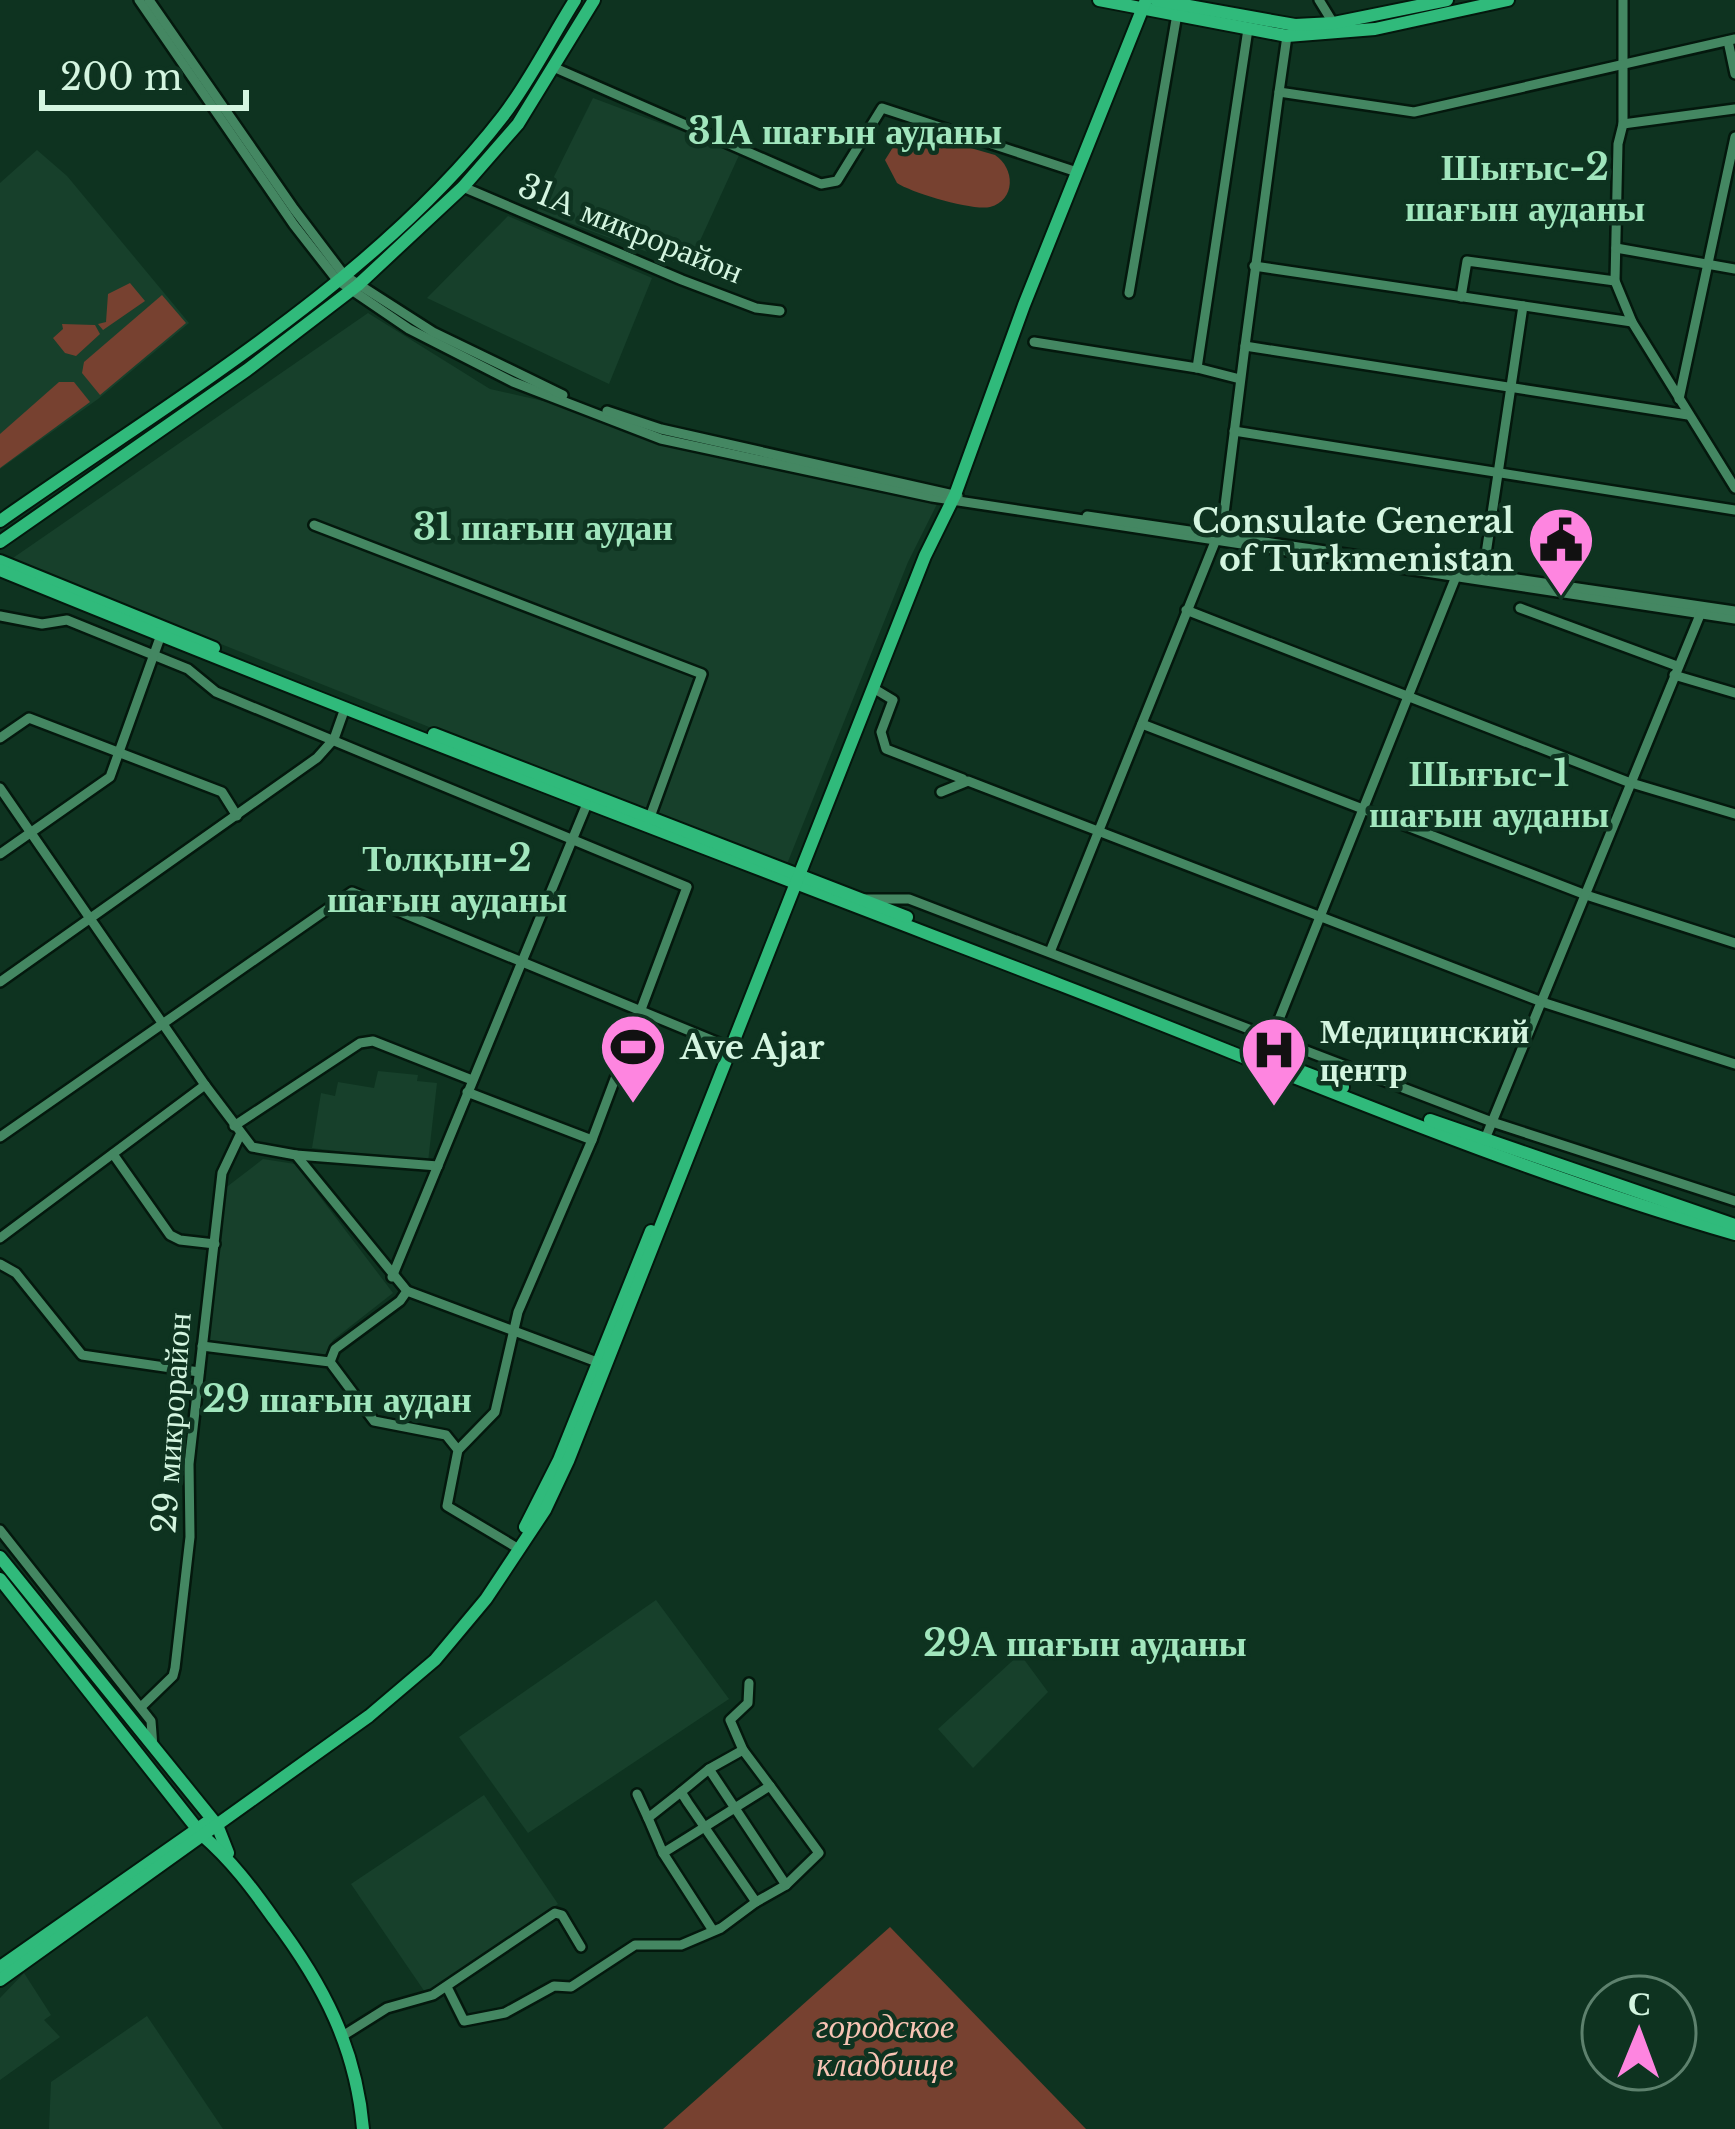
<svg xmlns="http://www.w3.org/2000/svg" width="1735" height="2129" viewBox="0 0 1735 2129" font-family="'Libre Baskerville',serif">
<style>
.built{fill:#17402b}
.green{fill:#774130}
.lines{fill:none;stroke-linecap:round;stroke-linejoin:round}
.minor-casing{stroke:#04180d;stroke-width:14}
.major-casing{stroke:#04180d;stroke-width:16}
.minor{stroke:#448762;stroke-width:9}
.major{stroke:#30ba7b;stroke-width:12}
.labels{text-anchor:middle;stroke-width:9;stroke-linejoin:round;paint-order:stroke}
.street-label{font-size:33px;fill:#d4f5e0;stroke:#0e3320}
.poi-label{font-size:33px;font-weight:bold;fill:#d4f5e0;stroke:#0e3320;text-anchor:start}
.park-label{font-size:33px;font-style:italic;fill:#f7c4b4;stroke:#0e3320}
.neighbourhood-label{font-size:36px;font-weight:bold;fill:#a1e6bd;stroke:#0e3320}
</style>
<rect width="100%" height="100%" fill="#0e3320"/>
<g class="built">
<polygon points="593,98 740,153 688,267 537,211"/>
<polygon points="37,150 67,176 189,323 98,399 0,469 0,183"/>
<polygon points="508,216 652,278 609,384 427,298"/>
<polygon points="368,313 490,389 943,492 908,562 785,869 10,560"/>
<polygon points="378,1071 418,1075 417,1081 437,1083 428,1162 312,1148 321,1093 335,1096 338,1082 374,1088"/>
<polygon points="263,1159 295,1164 393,1293 333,1340 324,1357 206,1340 224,1189"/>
<polygon points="656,1600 729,1699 528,1833 459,1737"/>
<polygon points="1020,1654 1048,1692 973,1768 938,1729"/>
<polygon points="484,1795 558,1904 427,1995 351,1884"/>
<polygon points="24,1973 51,2015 44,2020 60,2037 0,2080 0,1998"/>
<polygon points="147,2016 223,2129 49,2129 51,2082"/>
</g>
<g class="green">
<path d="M915 132 995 155C1015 168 1016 200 990 207 973 211 912 193 897 183L885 160 900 136Z"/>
<polygon points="130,283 145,301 103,330 98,324 106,322 108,294"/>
<polygon points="162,295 186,323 100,395 82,373 84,362"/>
<polygon points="62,324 95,325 100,334 76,356 65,353 53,338 63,329"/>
<polygon points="59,382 74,382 90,402 0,468 0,434"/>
<polygon points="890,1927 1086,2129 663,2129"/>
</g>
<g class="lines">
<g class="minor-casing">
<g id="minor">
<polyline points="139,0 294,225 337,280 409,329 513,382 661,439 932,497 1735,619"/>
<polyline points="149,0 294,209 344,275 433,332 563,395"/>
<polyline points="1319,0 1335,26"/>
<polyline points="1623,0 1623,124 1618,144 1615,281 1632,322 1735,488"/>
<polyline points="1728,41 1735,74"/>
<polyline points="553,67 821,184 837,181 882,108 1077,172"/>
<polyline points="1279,92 1287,36"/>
<polyline points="1623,124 1735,109"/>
<polyline points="463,187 682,280 756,308 780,311"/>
<polyline points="1616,248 1735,269"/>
<polyline points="1254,266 1632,322"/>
<polyline points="1129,293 1177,14"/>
<polyline points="1461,297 1467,261 1615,281"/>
<polyline points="1034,342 1197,368 1240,379"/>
<polyline points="1245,346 1279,92 1414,112 1735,39"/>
<polyline points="1197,368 1248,29"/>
<polyline points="1679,399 1735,137"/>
<polyline points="607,411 661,429 958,496"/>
<polyline points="1234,431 1735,510"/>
<polyline points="1087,516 1735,611"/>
<polyline points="314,525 702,674 650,817"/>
<polyline points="1483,574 1523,306"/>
<polyline points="1520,608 1677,666"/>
<polyline points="1186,610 1628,782 1735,814"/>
<polyline points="0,616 42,624 67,620 188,669 216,692 687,887 592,1140 518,1312 495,1412 458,1450"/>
<polyline points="1674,675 1735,693"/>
<polyline points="873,688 893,700 881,732 886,749 963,779"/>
<polyline points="1142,724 1586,895 1735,943"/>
<polyline points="0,738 29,718 222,792 237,816"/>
<polyline points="0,788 205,1085 252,1147 296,1155 407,1291 597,1362"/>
<polyline points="941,792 968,781 1542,1002 1735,1064"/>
<polyline points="0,854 110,777 162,632"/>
<polyline points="859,899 909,899 1492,1122 1735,1201"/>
<polyline points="1050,952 1223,522 1245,346 1688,415"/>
<polyline points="0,982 317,758 334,739 345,708"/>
<polyline points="1272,1037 1457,574"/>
<polyline points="467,1092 592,1140"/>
<polyline points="234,1126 360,1043 373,1041 472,1080"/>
<polyline points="0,1137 352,892 731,1048"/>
<polyline points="1483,1144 1702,610"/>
<polyline points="113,1154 170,1235 180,1240 215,1244"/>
<polyline points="296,1155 438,1166"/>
<polyline points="0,1238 205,1085"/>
<polyline points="0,1264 16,1273 82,1355 199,1372"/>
<polyline points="392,1277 589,799"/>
<polyline points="202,1346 330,1362 374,1421 446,1435 458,1450 447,1506 514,1546"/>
<polyline points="330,1362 335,1349 400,1301 407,1291"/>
<polyline points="0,1530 151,1721 153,1747"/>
<polyline points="141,1707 173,1676 175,1668 190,1537 189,1464 222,1173 240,1135"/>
<polyline points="743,1750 770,1786"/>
<polyline points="709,1769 681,1792 688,1803 756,1902 786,1885"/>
<polyline points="637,1794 648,1818 681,1792"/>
<polyline points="648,1818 663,1853"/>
<path d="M712 1929 663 1853C699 1831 734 1808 770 1786L819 1853 786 1885 709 1769 743 1750 730 1720 748 1703 749 1683"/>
<polyline points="447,1987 464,2021 505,2013 554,1986 571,1987 635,1945 681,1945 721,1928 756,1902"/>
<polyline points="344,2035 387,2008 433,1995 555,1913 562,1915 581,1947"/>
</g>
</g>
<g class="major-casing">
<g id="major">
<polyline points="1099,0 1287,36 1375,29 1508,0"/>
<polyline points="1156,0 1295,25 1334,23 1447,0"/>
<path d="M0 521C170 401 374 283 503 116 530 81 551 38 575 0"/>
<polyline points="0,542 247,370 358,285 463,187 518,124 594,0"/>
<polyline points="0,561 214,648"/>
<path d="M0 570C352 714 707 849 1061 985 1284 1071 1505 1168 1735 1234"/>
<polyline points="434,734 907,917"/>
<polyline points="1301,1071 1343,1087"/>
<polyline points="1430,1120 1735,1225"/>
<polyline points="525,1527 559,1460 651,1231"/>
<polyline points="0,1557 217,1825 228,1853"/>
<path d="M0 1579 202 1835C231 1860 252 1888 274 1919 323 1984 356 2047 363 2129"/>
<polyline points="0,1967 206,1823"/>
<polyline points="0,1980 369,1716 435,1660 486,1599 545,1510 568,1461 925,556 955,495 1024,305 1146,0"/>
</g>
</g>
<use href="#minor" class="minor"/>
<use href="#major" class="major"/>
</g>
<defs>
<g id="civic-pin" transform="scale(3.45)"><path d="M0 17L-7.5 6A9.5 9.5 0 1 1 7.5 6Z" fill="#fe85e0" stroke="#0e3320"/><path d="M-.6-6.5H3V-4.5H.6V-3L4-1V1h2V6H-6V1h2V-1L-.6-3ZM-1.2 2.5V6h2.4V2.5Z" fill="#111"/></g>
<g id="stadium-pin" transform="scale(3.45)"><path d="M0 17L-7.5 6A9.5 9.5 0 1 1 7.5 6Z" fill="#fe85e0" stroke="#0e3320"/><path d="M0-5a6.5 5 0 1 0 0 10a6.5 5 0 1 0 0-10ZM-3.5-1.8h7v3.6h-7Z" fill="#111"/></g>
<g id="hospital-pin" transform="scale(3.45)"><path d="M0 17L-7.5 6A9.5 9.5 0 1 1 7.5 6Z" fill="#fe85e0" stroke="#0e3320"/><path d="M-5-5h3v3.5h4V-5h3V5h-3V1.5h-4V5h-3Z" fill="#111"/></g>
</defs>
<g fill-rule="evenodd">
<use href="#civic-pin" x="1561" y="540"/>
<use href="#stadium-pin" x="633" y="1047"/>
<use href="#hospital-pin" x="1274" y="1050"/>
</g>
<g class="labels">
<g class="street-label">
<text transform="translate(631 228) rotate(22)" y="12">31А микрорайон</text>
<text transform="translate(171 1423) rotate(-86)" y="12">29 микрорайон</text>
</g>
<g class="poi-label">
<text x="1514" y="533" text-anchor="end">Consulate General<tspan x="1514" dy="38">of Turkmenistan</tspan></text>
<text x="1320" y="1043">Медицинский<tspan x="1320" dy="38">центр</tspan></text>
<text x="680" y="1059">Ave Ajar</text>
</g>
<g class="park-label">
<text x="885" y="2038">городское<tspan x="885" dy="38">кладбище</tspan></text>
</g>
<g class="neighbourhood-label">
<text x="845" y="144">31А шағын ауданы</text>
<text x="1525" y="180">Шығыс-2<tspan x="1525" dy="41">шағын ауданы</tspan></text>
<text x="543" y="540">31 шағын аудан</text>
<text x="1489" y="786">Шығыс-1<tspan x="1489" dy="41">шағын ауданы</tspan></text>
<text x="447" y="871">Толқын-2<tspan x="447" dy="41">шағын ауданы</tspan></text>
<text x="337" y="1412">29 шағын аудан</text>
<text x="1085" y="1656">29А шағын ауданы</text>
</g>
</g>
<g transform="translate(1639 2033) rotate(1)"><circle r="57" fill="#0e3320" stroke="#5d816d" stroke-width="3"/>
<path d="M0-9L21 45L0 30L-21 45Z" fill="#fe85e0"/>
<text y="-18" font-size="33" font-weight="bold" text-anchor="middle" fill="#d4f5e0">С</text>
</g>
<path d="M42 90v18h204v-18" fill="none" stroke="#d4f5e0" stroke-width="6"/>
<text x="60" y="90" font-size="36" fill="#d4f5e0" stroke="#0e3320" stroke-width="9" paint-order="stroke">200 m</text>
</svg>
